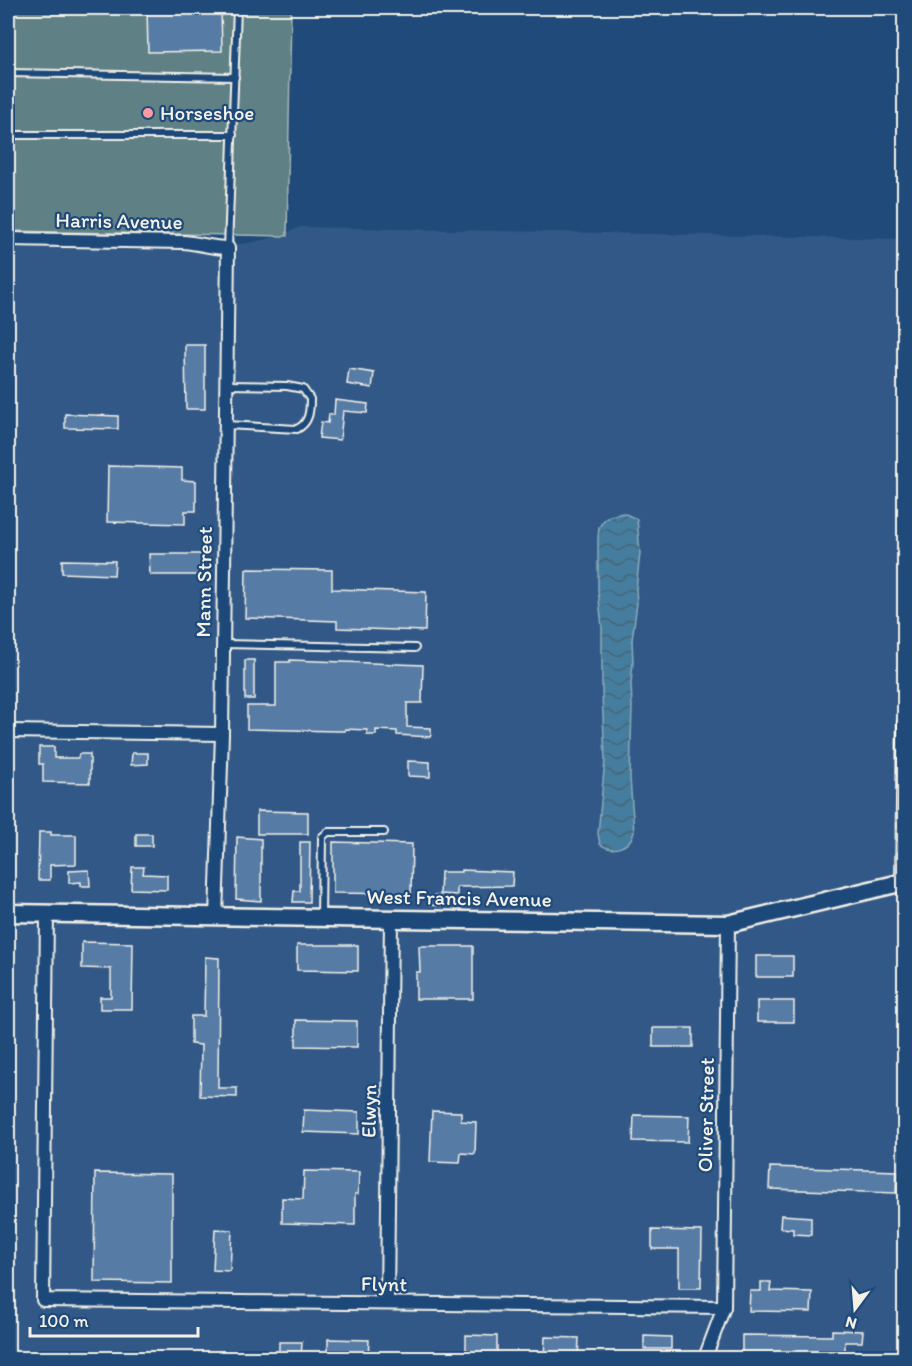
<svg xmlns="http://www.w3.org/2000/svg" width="912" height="1366" viewBox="0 0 912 1366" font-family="Itim,sans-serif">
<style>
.built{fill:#305987}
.green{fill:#5f8085;stroke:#aab8b6;stroke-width:1.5}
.water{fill:url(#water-waves);stroke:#8aabbc;stroke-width:1.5}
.building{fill:#577ba6;stroke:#f4f1e8;stroke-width:1.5}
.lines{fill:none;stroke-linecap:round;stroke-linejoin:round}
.lane-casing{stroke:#f4f1e8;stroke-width:10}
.street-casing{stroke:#f4f1e8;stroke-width:16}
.secondary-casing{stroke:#f4f1e8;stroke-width:21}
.lane{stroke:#1f4a7a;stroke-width:6}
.street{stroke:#1f4a7a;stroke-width:12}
.secondary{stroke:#1f4a7a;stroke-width:16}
.poi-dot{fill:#ff9aa2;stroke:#1f4a7a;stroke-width:2}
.labels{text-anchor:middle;stroke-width:4.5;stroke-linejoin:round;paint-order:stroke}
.poi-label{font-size:21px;fill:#f4f1e8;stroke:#1f4a7a;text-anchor:start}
.street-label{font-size:21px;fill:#f4f1e8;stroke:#1f4a7a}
</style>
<defs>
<pattern id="water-waves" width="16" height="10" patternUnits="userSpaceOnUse" patternTransform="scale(1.5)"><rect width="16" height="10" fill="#447d9e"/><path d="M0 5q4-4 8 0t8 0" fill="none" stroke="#466576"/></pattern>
</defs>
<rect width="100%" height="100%" fill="#1f4a7a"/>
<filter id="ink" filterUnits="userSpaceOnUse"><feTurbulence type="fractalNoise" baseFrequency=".0167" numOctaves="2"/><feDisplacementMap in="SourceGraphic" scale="12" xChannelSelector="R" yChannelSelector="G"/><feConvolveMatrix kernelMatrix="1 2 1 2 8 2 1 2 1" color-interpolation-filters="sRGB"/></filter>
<g filter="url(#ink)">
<polygon class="built" points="301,227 904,239 904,1358 8,1358 8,242 242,244 268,239"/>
<polygon class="green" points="8,8 291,8 287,236 8,231"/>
<path class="water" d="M623 513 637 519 640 553 636 590 637 603 632 640 633 662 631 683 632 706 630 778 634 832C630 847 613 854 600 844L598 834 605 760 602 693V627L598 590V539L599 527 604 520 610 516Z"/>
<g class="building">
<polygon points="147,8 221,8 222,51 148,52"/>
<polygon points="185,345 205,345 205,409 186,409"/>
<polygon points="349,369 374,373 372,388 347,384"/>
<polygon points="335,400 368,404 367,413 343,411 340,440 319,438 321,422 328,423 329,414 334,415"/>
<polygon points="65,414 118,416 118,429 65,428"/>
<polygon points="108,466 182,468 182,480 196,481 196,511 185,511 185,524 107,522"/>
<polygon points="149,554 202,554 203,575 150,575"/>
<polygon points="62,560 115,561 114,575 62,573"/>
<polygon points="246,569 332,570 332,589 426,592 425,631 337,628 337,621 245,618"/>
<rect x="245" y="660" width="9" height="39"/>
<polygon points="290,660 423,665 422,703 407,703 407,727 431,728 431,737 397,735 397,731 376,730 376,735 367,735 367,730 345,729 345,731 336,731 247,729 247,706 276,706 276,662 290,662"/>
<polygon points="39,747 54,747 54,758 78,758 79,754 90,754 90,783 43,782 43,764 39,764"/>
<polygon points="132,753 148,753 148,764 131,765"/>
<polygon points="408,761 430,762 430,777 408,776"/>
<polygon points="257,811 308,812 308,834 257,834"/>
<polygon points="39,832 51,832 51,835 76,835 76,864 50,865 50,880 38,880"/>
<rect x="136" y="834" width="16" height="12"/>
<polygon points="237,837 261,839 261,901 236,899"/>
<polygon points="300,842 310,842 309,902 293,902 294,891 300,891"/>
<polygon points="333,842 412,844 411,894 333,893"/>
<polygon points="132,867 144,867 143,874 167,875 167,890 131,889"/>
<polygon points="89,870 90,886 81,886 81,882 69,883 69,871"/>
<polygon points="461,870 513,872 512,886 457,887 457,895 440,894 441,872 461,872"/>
<polygon points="430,896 441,896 441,906 430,905"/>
<polygon points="82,942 133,943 132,1009 100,1009 100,997 111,997 111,969 82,968"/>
<polygon points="297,945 358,945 358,971 297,970"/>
<polygon points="419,946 473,946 473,999 416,999 416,972 420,972"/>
<rect x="756" y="956" width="37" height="21"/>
<polygon points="205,957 219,958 218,1088 237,1088 237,1097 200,1096 201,1045 191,1044 191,1016 204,1016"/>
<rect x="757" y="1001" width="37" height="21"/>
<polygon points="296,1020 357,1021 357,1047 296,1046"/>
<rect x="653" y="1028" width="40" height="19"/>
<polygon points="304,1110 359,1112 359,1134 303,1132"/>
<polygon points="432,1111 461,1112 461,1121 476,1122 475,1154 461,1153 460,1163 430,1162"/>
<polygon points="634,1115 689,1116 688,1142 633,1141"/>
<polygon points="770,1167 897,1171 896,1193 769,1189"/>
<polygon points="304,1171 359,1172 358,1194 355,1194 355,1225 282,1223 282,1198 303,1199"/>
<polygon points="95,1173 172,1174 172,1283 94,1282"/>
<polygon points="781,1215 811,1217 811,1235 793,1234 793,1229 780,1228"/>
<polygon points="215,1229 232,1230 230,1271 213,1270"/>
<polygon points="652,1230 702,1231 701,1288 679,1288 679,1249 652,1249"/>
<polygon points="761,1282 771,1282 770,1291 812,1292 811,1312 749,1311 750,1291 761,1291"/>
<polygon points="832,1330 863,1331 862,1342 845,1342 845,1359 742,1359 742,1335 832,1336"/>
<polygon points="466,1335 497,1336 497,1359 466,1359"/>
<polygon points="644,1336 671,1337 671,1349 644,1349"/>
<polygon points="545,1337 579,1338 578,1359 544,1359"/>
<polygon points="328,1339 369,1340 368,1359 328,1359"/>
<polygon points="279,1342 302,1342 301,1359 279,1359"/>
</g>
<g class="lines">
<g class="lane-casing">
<g id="lane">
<polyline points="8,73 235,77"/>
<polyline points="8,135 233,135"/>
<polyline points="228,248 237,8"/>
<path d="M226 385 287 386 303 389 310 399C310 412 309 423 297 429L226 425"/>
<polyline points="223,644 415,648"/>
<polyline points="321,918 322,837 328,832 384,832"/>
</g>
</g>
<g class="street-casing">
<g id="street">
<path d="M8 239 183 242C199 243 211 248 228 248L222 734 216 917"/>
<polyline points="8,731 222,734"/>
<polyline points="902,882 904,723"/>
<polyline points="47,914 43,1300 724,1307"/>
<polyline points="387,1303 391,919"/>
<polyline points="705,1358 724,1307 728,924"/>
</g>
</g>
<g class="secondary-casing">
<polyline id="secondary" points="8,913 728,924 904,882"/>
</g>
<use href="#lane" class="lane"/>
<use href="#street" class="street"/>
<use href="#secondary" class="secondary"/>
</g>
</g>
<circle class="poi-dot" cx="148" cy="113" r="6"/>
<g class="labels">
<g class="poi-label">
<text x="160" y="120">Horseshoe</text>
</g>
<g class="street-label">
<text transform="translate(119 221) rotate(1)" y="7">Harris Avenue</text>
<text transform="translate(204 582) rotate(-89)" y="7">Mann Street</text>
<text transform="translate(459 898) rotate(1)" y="7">West Francis Avenue</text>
<text transform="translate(369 1111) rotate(-89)" y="7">Elwyn</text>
<text transform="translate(706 1115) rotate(-89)" y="7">Oliver Street</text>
<text transform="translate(384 1284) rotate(1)" y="7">Flynt</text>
</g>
</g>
<rect width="912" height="1366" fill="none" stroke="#1f4a7a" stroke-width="30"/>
<rect x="15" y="15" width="882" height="1336" fill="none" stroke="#f4f1e8" stroke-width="2" filter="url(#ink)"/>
<g transform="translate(855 1309) rotate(196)" stroke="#1f4a7a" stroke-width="4.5" paint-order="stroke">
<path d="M0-4.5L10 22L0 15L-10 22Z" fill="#f4f1e8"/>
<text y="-9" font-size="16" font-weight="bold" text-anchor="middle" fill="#f4f1e8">N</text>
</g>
<path d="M30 1327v9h168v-9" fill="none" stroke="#f4f1e8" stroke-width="3"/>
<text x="39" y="1327" font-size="18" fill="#f4f1e8" stroke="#1f4a7a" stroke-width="4.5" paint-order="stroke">100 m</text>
</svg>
